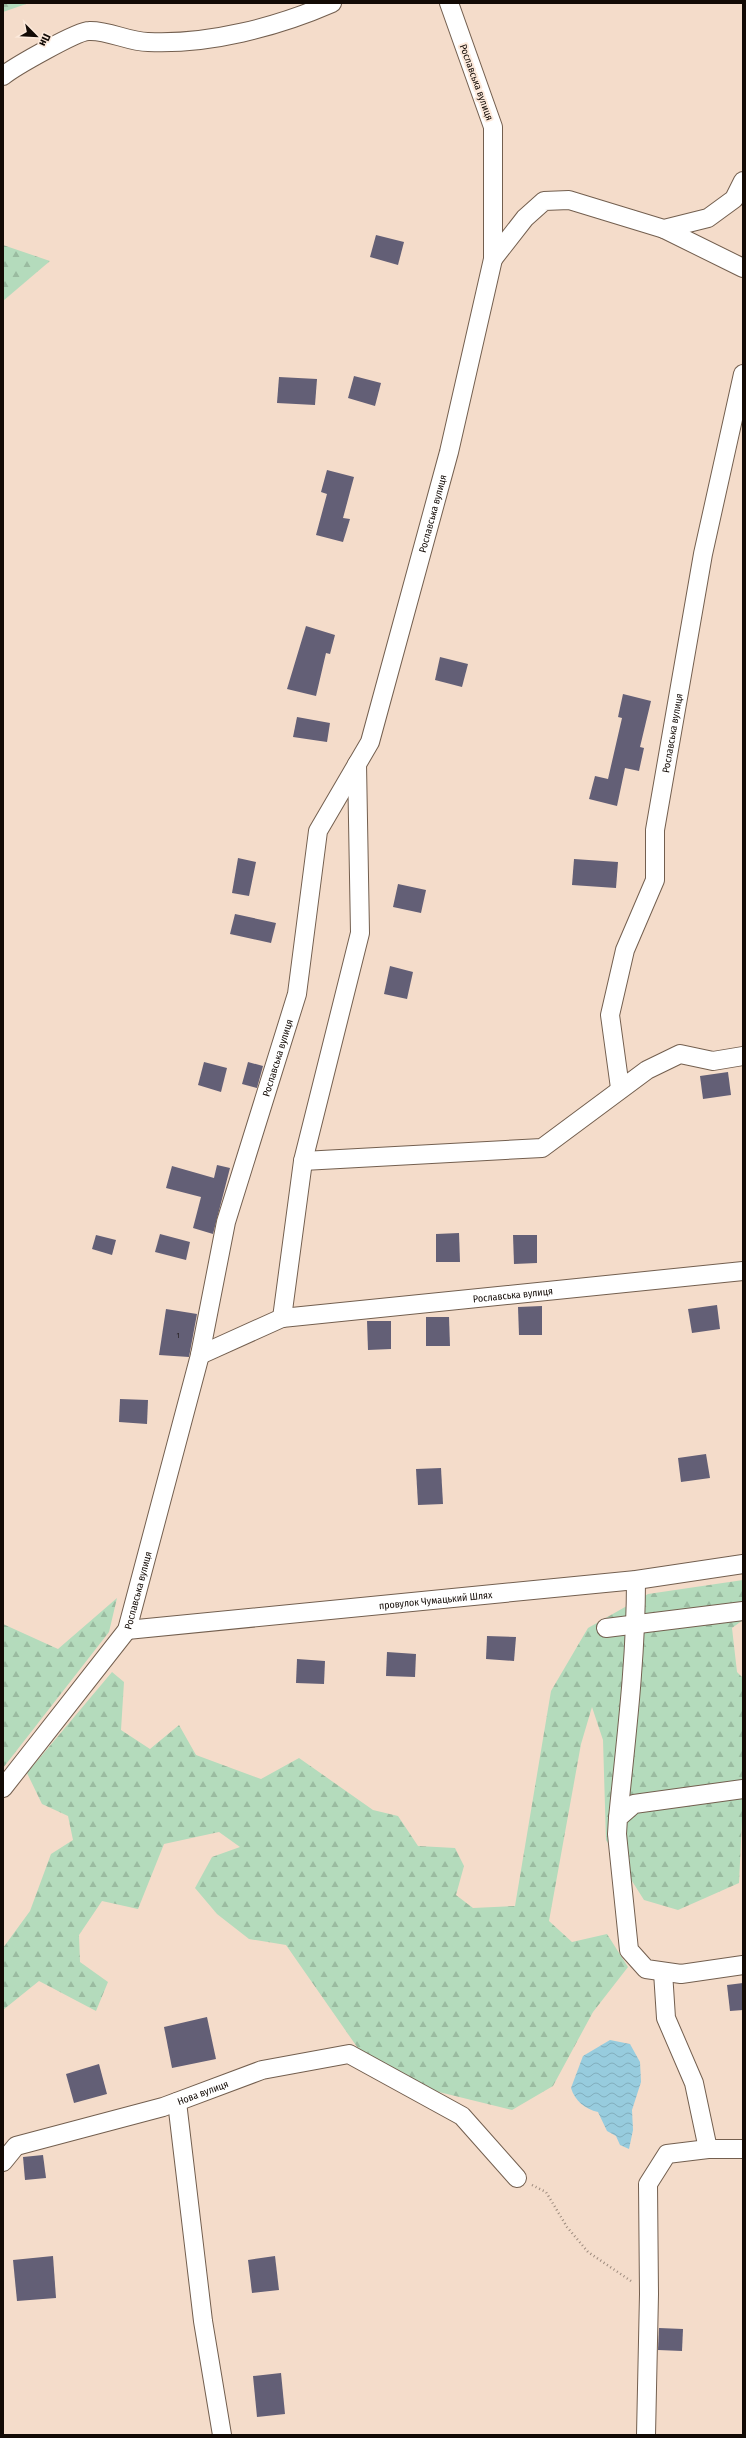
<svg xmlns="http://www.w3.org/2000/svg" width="746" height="2438" viewBox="0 0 746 2438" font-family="'Fira Sans Condensed',sans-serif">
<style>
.forest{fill:url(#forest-firs)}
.water{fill:url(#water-waves)}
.building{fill:#635f76}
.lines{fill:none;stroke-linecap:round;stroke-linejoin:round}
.street-casing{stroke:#735f4f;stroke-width:20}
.path{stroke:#9c8a7d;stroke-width:2.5;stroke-dasharray:1 3;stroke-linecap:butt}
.street{stroke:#fff;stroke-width:18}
.labels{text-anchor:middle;stroke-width:4;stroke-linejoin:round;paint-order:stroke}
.number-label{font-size:8px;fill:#261f21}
.street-label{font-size:10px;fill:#120a05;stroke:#fdeadc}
</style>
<defs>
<pattern id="forest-firs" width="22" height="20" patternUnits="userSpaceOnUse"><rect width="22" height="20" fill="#b4dbbc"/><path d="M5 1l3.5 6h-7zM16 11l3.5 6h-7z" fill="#9abba0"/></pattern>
<pattern id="water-waves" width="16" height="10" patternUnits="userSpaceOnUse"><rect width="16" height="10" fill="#97ccde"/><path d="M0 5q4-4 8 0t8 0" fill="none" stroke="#81aebd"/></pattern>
</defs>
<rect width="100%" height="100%" fill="#f4dcca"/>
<g class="forest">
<polygon points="3,3 29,3 3,12"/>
<polygon points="3,245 50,261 3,301"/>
<polygon points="743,1580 743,1620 732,1628 737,1672 743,1678 743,1800 739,1883 678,1910 644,1900 606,1840 603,1740 592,1707 581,1744 549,1921 572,1942 607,1934 628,1967 593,2012 553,2086 512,2110 378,2077 286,1945 249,1939 217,1914 195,1888 212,1857 240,1847 219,1832 164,1844 138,1909 102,1901 79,1935 80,1962 108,1982 96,2011 39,1981 3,2010 3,1948 30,1911 51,1854 73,1840 68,1816 42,1804 27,1773 112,1672 124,1682 121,1730 150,1749 179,1725 196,1755 261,1779 299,1758 373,1810 398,1816 418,1846 455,1848 464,1866 456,1895 473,1908 515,1906 551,1691 588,1628 648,1594"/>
<polygon points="117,1598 109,1632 3,1768 3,1624 58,1649"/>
</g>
<path class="water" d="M610 2040 630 2044 640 2062 641 2082 632 2110 633 2130 629 2149 620 2145 616 2136 607 2131 598 2112C585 2109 575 2101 571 2088L583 2056Z"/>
<g class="building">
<polygon points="376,235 404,242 398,265 370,257"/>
<polygon points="354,376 381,383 375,406 348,398"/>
<polygon points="279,377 317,379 315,405 277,403"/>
<polygon points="327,470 354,477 343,518 350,519 343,542 316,535 327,494 321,492"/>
<polygon points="306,626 335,635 330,654 326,653 316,696 287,689"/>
<polygon points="440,657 468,664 462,687 435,680"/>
<polygon points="623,694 651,701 640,747 644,748 639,771 625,768 617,806 589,799 595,776 608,779 622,718 618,717"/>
<polygon points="297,717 330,723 327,742 293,737"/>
<polygon points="238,858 256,862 249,896 232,893"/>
<polygon points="574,859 618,862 616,888 572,885"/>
<polygon points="398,884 426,890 421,913 393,907"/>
<polygon points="235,914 276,923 271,943 230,934"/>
<polygon points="390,966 413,972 407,999 384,994"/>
<polygon points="204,1062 227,1068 221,1092 198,1085"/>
<polygon points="248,1062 263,1066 257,1088 242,1084"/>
<polygon points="728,1072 731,1095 703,1099 700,1076"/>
<polygon points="217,1165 230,1168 213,1234 193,1228 201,1197 166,1188 172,1166 214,1178"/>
<polygon points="459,1233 460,1262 436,1262 436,1234"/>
<polygon points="160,1234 190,1242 186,1260 155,1252"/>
<polygon points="96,1235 116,1240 112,1255 92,1249"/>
<polygon points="513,1235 537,1235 537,1263 514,1264"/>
<polygon points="717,1305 720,1329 692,1333 688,1309"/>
<polygon points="542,1306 542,1335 519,1335 518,1307"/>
<polygon points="166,1309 197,1314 189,1357 159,1355"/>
<polygon points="426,1317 449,1317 450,1346 426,1346"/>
<polygon points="367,1321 391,1321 391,1349 368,1350"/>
<polygon points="120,1399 148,1400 147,1424 119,1422"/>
<polygon points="706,1454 710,1478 681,1482 678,1458"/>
<polygon points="441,1468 443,1504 418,1505 416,1469"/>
<polygon points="487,1636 516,1637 514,1661 486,1659"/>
<polygon points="387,1652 416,1654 415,1677 386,1676"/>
<polygon points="297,1659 325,1661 324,1684 296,1683"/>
<polygon points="743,1983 743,2010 730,2011 727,1985"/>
<polygon points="207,2017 216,2059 172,2068 164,2027"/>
<polygon points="99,2064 107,2094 74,2103 66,2074"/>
<polygon points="43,2155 46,2178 25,2180 23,2157"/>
<polygon points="53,2256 56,2298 17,2301 13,2260"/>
<polygon points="275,2256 279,2290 252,2293 248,2260"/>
<polygon points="659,2328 683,2329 682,2351 658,2350"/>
<polygon points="281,2373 285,2414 257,2417 253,2376"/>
</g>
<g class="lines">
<g class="street-casing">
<g id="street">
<path d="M3 76C14 67 77 31 89 31 108 30 129 42 148 42 208 45 277 27 332 3"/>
<polyline points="664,229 743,268"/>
<polyline points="493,259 525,218 544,201 569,200 664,229 708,218 734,199 743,181"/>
<path id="s1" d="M620 1088 610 1015 625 950 655 880V830L703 554 743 374"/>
<polyline points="303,1161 542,1148 647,1070 680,1054 713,1061 743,1056"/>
<polyline points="282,1318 303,1161 360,933 357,764"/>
<path id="s2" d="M200 1355 282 1318 743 1271"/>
<polyline points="606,1628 743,1611"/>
<path id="s3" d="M127 1630 636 1580 743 1564"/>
<path id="s4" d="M3 1788 127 1630 200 1355 226 1222 297 994 318 831 370 742 449 452 493 259V127L449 3"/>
<polyline points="743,1789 634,1804 618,1818 617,1834 629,1950 646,1969 681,1974 743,1965"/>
<path d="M618 1818C626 1739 636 1660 636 1580"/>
<polyline points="663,1972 666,2018 694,2083 708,2149"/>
<polyline points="177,2102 203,2321 222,2435"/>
<path id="s5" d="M3 2162 16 2146 163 2107 262 2070 349 2054 462 2116 517 2178"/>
<polyline points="646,2435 649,2294 648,2184 667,2154 708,2149 743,2149"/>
</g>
</g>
<polyline class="path" points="532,2185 546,2192 567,2227 588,2252 631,2281"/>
<use href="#street" class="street"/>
</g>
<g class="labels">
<g class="number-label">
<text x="178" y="1338">1</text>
</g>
<g class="street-label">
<text transform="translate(477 82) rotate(70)" y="4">Рославська вулиця</text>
<text dy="4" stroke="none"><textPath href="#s4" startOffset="1364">Рославська вулиця</textPath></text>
<text dy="4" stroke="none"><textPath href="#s1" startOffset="365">Рославська вулиця</textPath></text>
<text dy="4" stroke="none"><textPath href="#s4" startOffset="793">Рославська вулиця</textPath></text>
<text dy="4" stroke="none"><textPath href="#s2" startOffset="322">Рославська вулиця</textPath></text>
<text dy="4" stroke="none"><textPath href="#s4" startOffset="242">Рославська вулиця</textPath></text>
<text dy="4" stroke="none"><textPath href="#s3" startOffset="310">провулок Чумацький Шлях</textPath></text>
<text dy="4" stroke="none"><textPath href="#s5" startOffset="215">Нова вулиця</textPath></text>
</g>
</g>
<rect width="746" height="2438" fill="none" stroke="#120a05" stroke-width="8"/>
<g transform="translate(36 36) rotate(114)" stroke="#fdeadc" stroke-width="3" paint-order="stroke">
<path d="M0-3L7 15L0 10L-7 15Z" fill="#120a05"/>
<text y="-6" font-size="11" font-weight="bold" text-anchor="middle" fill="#120a05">Пн</text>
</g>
</svg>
